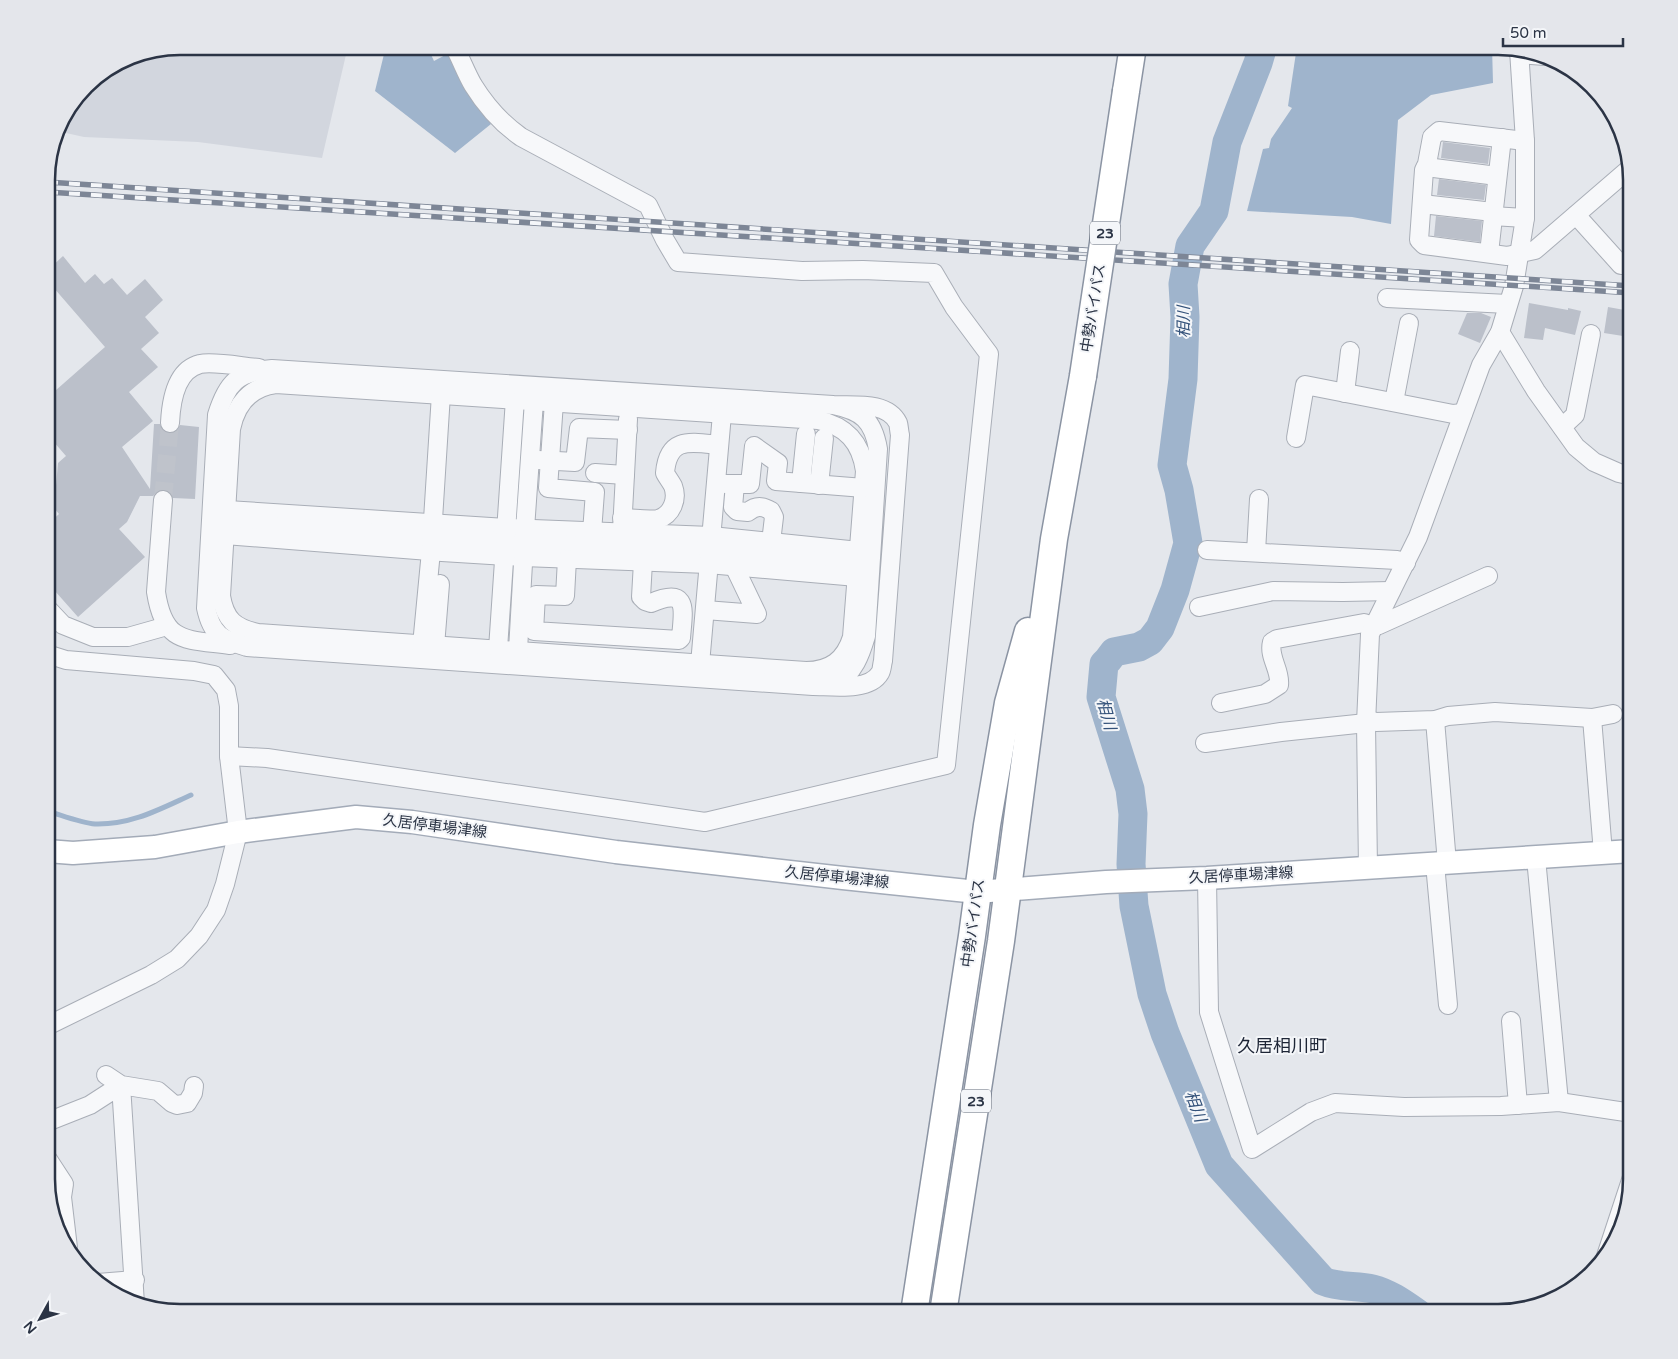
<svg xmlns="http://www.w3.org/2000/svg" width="1678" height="1359" viewBox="0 0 1678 1359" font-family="'Varela Round','Noto Sans JP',sans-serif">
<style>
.built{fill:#d2d6de}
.water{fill:#9fb4cc}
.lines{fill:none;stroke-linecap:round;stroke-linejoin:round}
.stream{stroke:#9fb4cc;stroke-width:5}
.river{stroke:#9fb4cc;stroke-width:29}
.building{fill:#bbc0ca}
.minor-tunnel{stroke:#bfc3cb;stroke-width:18;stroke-dasharray:18 9;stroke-linecap:butt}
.minor-casing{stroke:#a9aeb7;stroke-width:20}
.major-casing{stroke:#a3abb8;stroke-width:25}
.highway-casing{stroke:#8b94a3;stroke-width:29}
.minor{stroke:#f7f8fa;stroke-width:18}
.major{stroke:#fff;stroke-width:22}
.highway{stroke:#fff;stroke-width:26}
.rail-casing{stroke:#7d8696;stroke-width:5.5}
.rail{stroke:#f4f6f9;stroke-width:4;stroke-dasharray:11;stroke-linecap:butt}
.highway-bridge-casing{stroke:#8b94a3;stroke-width:29;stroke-linecap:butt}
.highway-bridge{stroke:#fff;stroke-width:26}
.labels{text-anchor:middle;stroke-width:4;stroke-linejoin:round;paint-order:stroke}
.shield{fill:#f4f6f9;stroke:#676e7b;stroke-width:1}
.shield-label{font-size:14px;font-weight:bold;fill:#2b3445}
.street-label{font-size:15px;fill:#2b3445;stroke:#f4f6f9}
.water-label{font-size:16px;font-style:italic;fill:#34527a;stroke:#f4f6f9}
.quarter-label{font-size:18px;fill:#1d2536;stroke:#f4f6f9}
.rim{fill:none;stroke:#2b3445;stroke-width:2.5}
</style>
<rect width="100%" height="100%" fill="#e4e7ec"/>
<polygon class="built" points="180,46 348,46 322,158 198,142 84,137 57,131 60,121 92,80 129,56"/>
<g class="water">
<polygon points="386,46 427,46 434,61 449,53 491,124 455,153 375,91"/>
<polygon points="1297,46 1492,46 1493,83 1431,95 1398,120 1391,224 1352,217 1247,211 1263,149 1269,148 1271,139 1292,108 1288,106"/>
</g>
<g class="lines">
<path class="stream" d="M47 811C61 815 81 823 95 824 131 825 160 809 191 795"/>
<path class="river" d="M1263 46 1258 63 1227 142 1214 211 1190 246 1183 284 1185 317 1183 379 1172 465 1179 490 1188 543 1175 590 1160 628 1150 641 1139 647 1114 652 1108 660 1104 664 1101 697 1130 789 1133 814 1131 864 1134 906 1152 994 1165 1033 1219 1165 1323 1281C1339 1288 1356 1285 1373 1289 1389 1293 1404 1304 1417 1313"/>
</g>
<g class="building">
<polygon points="1443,142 1490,148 1488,164 1441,158"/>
<polygon points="1439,179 1486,185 1484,200 1437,195"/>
<polygon points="1436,216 1482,221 1480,242 1434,236"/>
<polygon points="63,256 85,283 95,274 104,284 112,278 127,295 145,279 163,300 145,317 159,333 141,349 158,367 129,392 153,421 122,447 150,489 154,424 160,424 164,431 170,434 175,432 180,425 199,427 195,499 173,498 169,492 164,490 158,491 153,496 140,496 127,522 119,529 145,557 78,617 47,582 47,525 59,514 54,508 58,463 66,456 47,434 47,398 105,347 47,280 47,271"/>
<polygon points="1529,303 1568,310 1568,308 1581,311 1575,335 1545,328 1543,340 1524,338"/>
<polygon points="1608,307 1630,311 1623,336 1604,333"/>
<polygon points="1467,313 1481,313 1491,317 1480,343 1458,334"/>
</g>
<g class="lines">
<polyline class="minor-tunnel" points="163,500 170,423"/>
<g class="minor-casing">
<g id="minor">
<polyline points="1519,54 1545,56"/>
<polyline points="1525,141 1439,131 1432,137 1427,164 1424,170 1419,240 1424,245 1507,256 1535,250 1629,169"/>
<polyline points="1426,167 1497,176"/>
<polyline points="1422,204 1493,212"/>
<polyline points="1576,215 1621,265 1632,265"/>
<polyline points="1492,216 1525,218"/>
<polyline points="1489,253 1502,138"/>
<polyline points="1387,298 1508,304"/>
<polyline points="1500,332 1536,391 1576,447 1594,462 1619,473 1632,476"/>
<path d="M276 384 818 420C846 426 861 442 865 471L852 637C845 660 830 671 806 671L258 633C235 628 225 620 221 596L231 429C236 404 250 387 276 384Z"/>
<polyline points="1345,393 1350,351"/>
<polyline points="554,402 548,488 595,492 592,532"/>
<polyline points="1394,402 1409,323"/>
<path d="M170 423C171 402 176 370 200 364 214 361 244 367 259 368"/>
<polyline points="1562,427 1575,415 1591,334"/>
<polyline points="1296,438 1305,385 1453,414 1463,413"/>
<polyline points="538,460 575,462 579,428 628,430"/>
<polyline points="595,473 625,475"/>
<polyline points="801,483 806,434"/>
<path d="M725 484H735L733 507 737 511 748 512C756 505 763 506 771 511L774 517 771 542"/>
<polyline points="735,484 750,484 754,446 778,463 776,481 864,488"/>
<polyline points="819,485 824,438"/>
<path d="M163 500 156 592C164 644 185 639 230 645"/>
<polyline points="227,510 506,528 711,536 859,551"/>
<path d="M622 518C633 518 648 521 658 519 672 515 678 499 673 486 671 482 667 477 665 473 668 436 691 442 719 445"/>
<polyline points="226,523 525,543 710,551 858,564"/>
<polyline points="622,530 628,419"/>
<polyline points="225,535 442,552 523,557 708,564 857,577"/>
<polyline points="1207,550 1397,560 1406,563"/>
<polyline points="1256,552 1259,499"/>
<path d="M567 559 565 596 536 595 534 631 679 640 681 638C683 611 690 586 651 603L645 601 641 597 643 562"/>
<polyline points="1199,607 1273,591 1343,592 1391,591"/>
<polyline points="47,608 63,625 93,637 128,637 167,626"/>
<polyline points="705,610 757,614 734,566"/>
<polyline points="422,645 431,551 441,394"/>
<polyline points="435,646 440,584"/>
<polyline points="498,649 515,399"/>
<polyline points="518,650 525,529 534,401"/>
<polyline points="700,664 722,414"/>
<path d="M813 686C820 684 829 684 836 682 854 674 861 653 866 636L878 449C873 420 862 411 833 405L272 369C237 372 227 383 217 415L206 608C212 636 222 639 247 647L813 686C831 686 869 692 880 673 882 670 882 664 883 661L900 435C899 431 899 426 898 423 887 401 854 406 833 405"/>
<path d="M1221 703 1265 694 1279 685C1281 670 1268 657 1272 642L1277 639 1364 623 1373 626 1379 625 1488 576"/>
<polyline points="1592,718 1603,853"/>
<polyline points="1366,719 1376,722 1435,720 1448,716 1495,712 1592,718 1613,714"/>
<polyline points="1435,720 1447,863"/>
<polyline points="1205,743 1281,732 1366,723"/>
<path d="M229 756 267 758 705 822 946 765 989 354 954 307 934 273 863 270 802 271 678 262 665 240 648 205 521 137C501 123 486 106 473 85 466 73 461 59 454 46"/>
<polyline points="1536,858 1559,1102"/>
<polyline points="1435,864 1448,1005"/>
<polyline points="1368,868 1366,723 1370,634 1418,537 1481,365 1500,332 1514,286 1525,218 1525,141 1519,50"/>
<polyline points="1207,878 1209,1012 1252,1149 1311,1112 1335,1103 1404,1107 1501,1106 1559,1102 1632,1113"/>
<polyline points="1511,1021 1518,1105"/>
<polyline points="47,1026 151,975 177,959 199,936 216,910 225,884 238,832 229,756 229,706 226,690 214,675 194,671 66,660 47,654"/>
<polyline points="106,1075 121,1085 158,1091 172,1103 177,1105 187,1103 193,1093 194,1086"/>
<polyline points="47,1122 90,1105 121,1085 135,1304"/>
<polyline points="47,1158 64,1184 62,1197 68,1248"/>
<polyline points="1606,1256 1632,1177"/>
<polyline points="98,1283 135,1280"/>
</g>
</g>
<g class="major-casing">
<polyline id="major" points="47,851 73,853 155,847 238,832 356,817 412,822 616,852 843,878 977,892 1106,882 1207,878 1632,851"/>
</g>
<g class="highway-casing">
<g id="highway">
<polyline points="1126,91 1133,46"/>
<polyline points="914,1313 972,936 987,825 1008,703 1028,631"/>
<polyline points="943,1313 1001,941 1054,539 1083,376"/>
</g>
</g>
<use href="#minor" class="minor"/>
<use href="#major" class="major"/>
<use href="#highway" class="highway"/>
<g class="rail-casing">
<g id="rail">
<polyline points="47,182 1632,286"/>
<polyline points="47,192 1632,293"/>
</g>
</g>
<use href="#rail" class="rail"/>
<g class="highway-bridge-casing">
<polyline id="highway-bridge" points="1083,376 1126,91"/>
</g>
<use href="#highway-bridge" class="highway-bridge"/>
</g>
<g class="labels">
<g class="shield">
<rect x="1090" y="221.5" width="30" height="23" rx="4"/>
<rect x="961" y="1089.5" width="30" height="23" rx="4"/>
</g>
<g class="shield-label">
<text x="1105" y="238">23</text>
<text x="976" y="1106">23</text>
</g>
<g class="street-label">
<text transform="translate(1093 308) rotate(-81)" y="5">中勢バイパス</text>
<text transform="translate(435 826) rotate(7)" y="5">久居停車場津線</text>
<text transform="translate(1241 875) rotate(-3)" y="5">久居停車場津線</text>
<text transform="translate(837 877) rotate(6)" y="5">久居停車場津線</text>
<text transform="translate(973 923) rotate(-82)" y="5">中勢バイパス</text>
</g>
<g class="water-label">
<text transform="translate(1183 322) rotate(-90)" y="6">相川</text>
<text transform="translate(1107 714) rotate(75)" y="6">相川</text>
<text transform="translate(1196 1106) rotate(69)" y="6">相川</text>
</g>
<g class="quarter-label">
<text x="1282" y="1052">久居相川町</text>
</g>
</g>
<path d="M0 0H1678V1359H0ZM180 55H1498A125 125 0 0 1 1623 180V1179A125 125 0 0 1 1498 1304H180A125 125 0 0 1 55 1179V180A125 125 0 0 1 180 55Z" fill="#e4e6eb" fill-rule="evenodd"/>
<path class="rim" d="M180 55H1498A125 125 0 0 1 1623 180V1179A125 125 0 0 1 1498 1304H180A125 125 0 0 1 55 1179V180A125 125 0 0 1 180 55Z"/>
<g transform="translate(40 1319) rotate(230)" stroke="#f4f6f9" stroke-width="4" paint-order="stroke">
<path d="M0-4L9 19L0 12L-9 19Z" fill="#2b3445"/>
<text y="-8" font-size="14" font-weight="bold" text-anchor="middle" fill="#2b3445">N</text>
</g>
<path d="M1503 38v8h120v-8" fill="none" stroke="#2b3445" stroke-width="2.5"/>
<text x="1510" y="38" font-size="15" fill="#2b3445" stroke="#f4f6f9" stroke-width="4" paint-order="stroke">50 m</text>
</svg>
